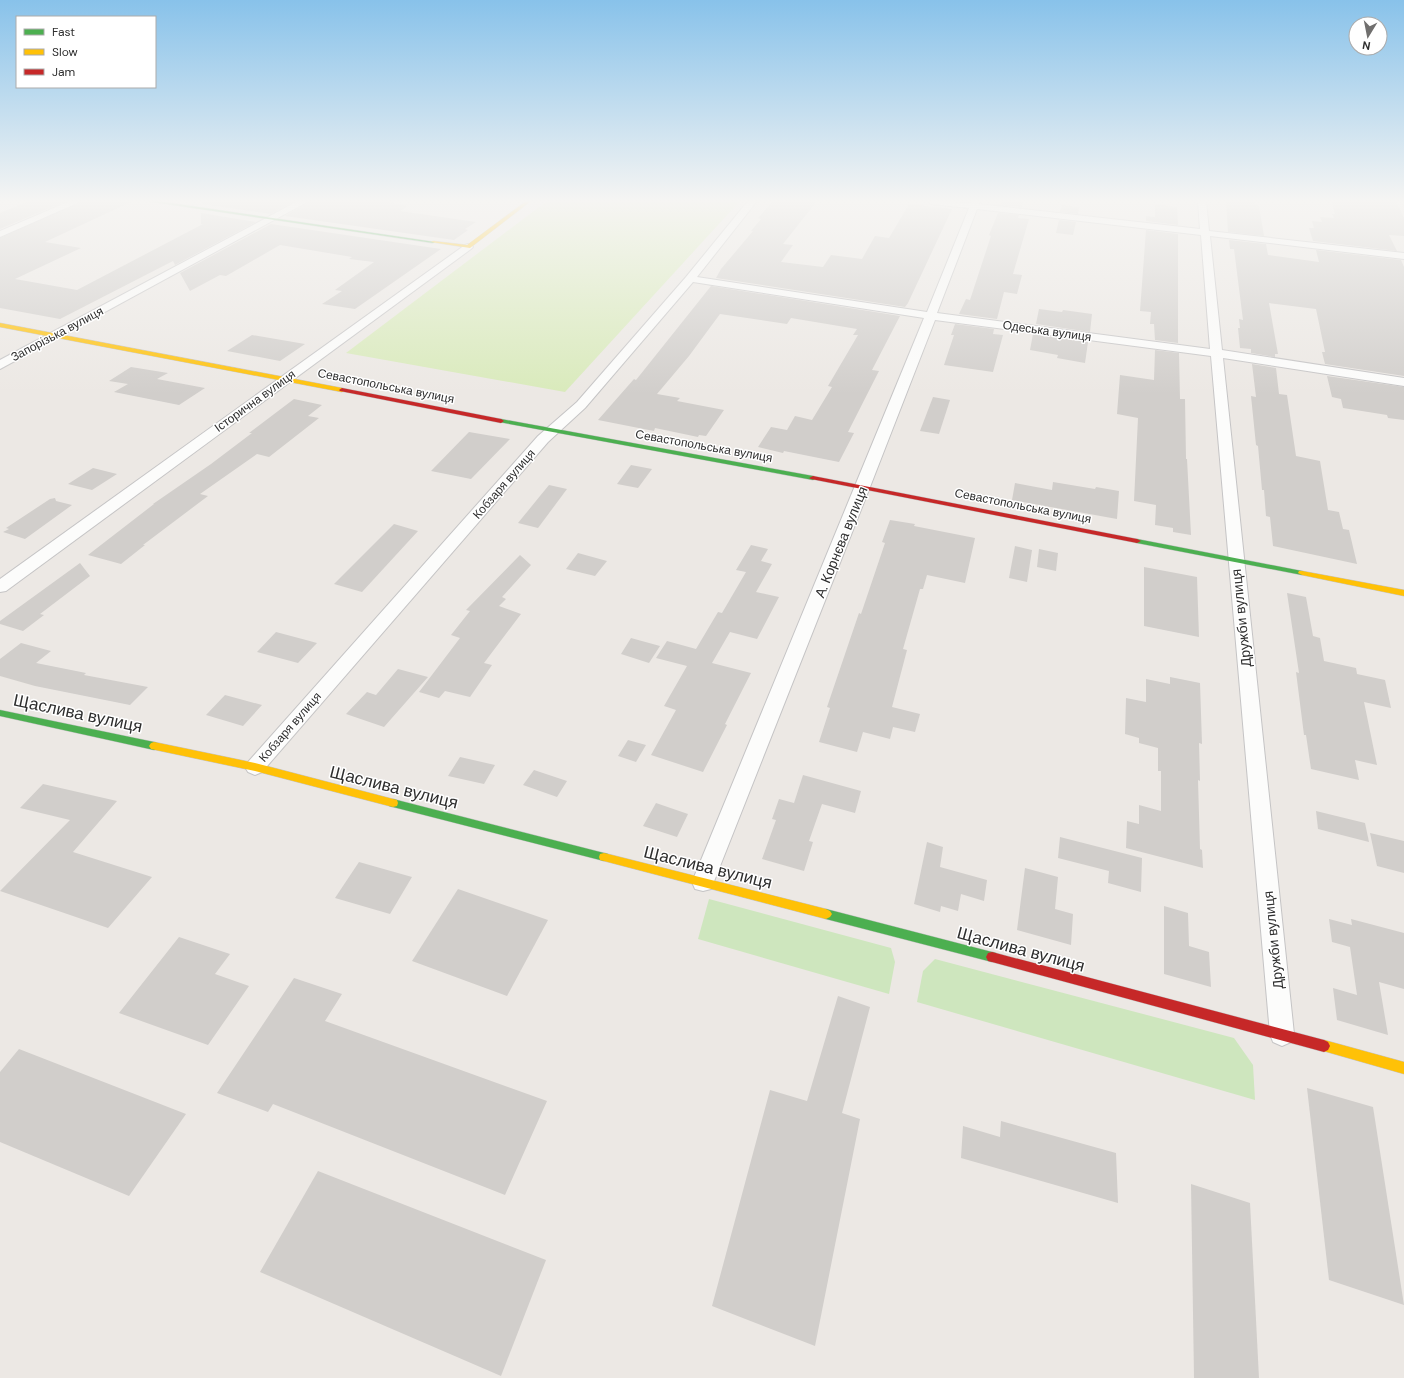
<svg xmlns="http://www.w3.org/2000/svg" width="1404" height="1378" viewBox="0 0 1404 1378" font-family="'DM Sans',sans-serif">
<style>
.green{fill:#cee6be}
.pitch{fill:#d9eabb}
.building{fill:#d1cecb}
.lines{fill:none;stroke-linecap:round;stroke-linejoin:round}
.street-casing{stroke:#c5c4c5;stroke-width:2}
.fast-casing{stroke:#c5c4c5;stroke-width:1}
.slow-casing{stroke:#c5c4c5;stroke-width:1}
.jam-casing{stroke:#c5c4c5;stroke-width:1}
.street{fill:#fcfcfb;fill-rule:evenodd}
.fast{fill:#4caf50;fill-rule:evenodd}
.slow{fill:#ffc107;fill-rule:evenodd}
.jam{fill:#c62828;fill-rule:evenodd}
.labels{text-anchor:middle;stroke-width:3;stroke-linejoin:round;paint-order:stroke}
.far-street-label{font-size:12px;fill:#2e2e2e;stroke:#fff}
.street-label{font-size:14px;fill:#2e2e2e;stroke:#fff}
.near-street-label{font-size:17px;fill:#2e2e2e;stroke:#fff}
</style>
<rect width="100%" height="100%" fill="#ece8e4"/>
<g class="green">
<polygon points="709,899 891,948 895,962 889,994 698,939"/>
<polygon points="935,959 1234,1038 1253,1065 1255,1100 917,1002 923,971"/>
</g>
<polygon class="pitch" points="547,201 739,202 565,392 346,353"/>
<g class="building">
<polygon points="29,201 66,201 0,229 0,213"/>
<polygon points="83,201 133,201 45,242 81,248 15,279 77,290 203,224 201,224 201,213 256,222 175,265 173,261 60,319 0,308 0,238"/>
<polygon points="202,201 294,201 271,214 202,204"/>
<polygon points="310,201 380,201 408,206 400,211 476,222 465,229 468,230 454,240 285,216"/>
<polygon points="773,201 817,201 783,244 793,245 781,262 823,267 831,255 862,259 875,236 889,238 909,204 952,209 908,303 905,307 716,278 721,269 753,231 751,231 761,219 758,218"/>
<polygon points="1002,201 1024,201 1022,207 1001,205"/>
<polygon points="1226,201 1254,201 1255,205 1259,206 1264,236 1228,232"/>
<polygon points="1331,201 1396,201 1404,218 1404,236 1389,235 1397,251 1313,241 1309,228 1314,228 1312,221 1322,222 1320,217 1334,218 1332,214 1335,214"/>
<polygon points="1155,204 1177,207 1178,225 1146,221 1146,216 1155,217"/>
<polygon points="1062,205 1079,207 1078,214 1060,212"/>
<polygon points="998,213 1019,215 1018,218 1029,219 1013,274 1022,275 1017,294 1004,292 997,319 959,314 966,299 970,300 991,236 989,235"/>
<polygon points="1059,220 1076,222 1073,235 1056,233"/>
<polygon points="271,224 441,249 355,309 322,304 342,291 335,290 374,262 349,259 352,257 280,245 226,276 220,275 190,291 180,273"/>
<polygon points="1146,230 1178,234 1178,343 1155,340 1154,324 1150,324 1151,312 1140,311"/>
<polygon points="1229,240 1266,244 1268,255 1319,262 1316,250 1401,260 1404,267 1404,376 1325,364 1322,352 1325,352 1316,309 1269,303 1278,354 1275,354 1275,357 1251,353 1251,349 1240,348 1238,328 1240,328 1239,319 1243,320 1234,249 1230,249"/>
<polygon points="711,286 900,316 872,370 879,371 848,432 854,433 839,462 784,451 783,453 758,447 771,427 787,430 795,416 812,420 832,387 828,386 858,335 853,335 857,329 791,318 787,324 720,314 689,356 657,394 680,398 677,401 724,410 706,436 699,435 698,437 655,428 654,431 598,420 634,379 636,380"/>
<polygon points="1039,309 1062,312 1063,310 1092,314 1090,332 1036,324"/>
<polygon points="955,324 994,329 993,334 1003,335 993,372 944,365 954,335 951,335"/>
<polygon points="1033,334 1088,342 1085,363 1057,358 1058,355 1030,350"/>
<polygon points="252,335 305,344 280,361 227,351"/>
<polygon points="1155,350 1179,353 1180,399 1185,399 1186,459 1187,459 1191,535 1173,532 1173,528 1155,525 1156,505 1134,501 1138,418 1117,414 1120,375 1154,380"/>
<polygon points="1252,364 1276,368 1279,394 1287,395 1296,456 1320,461 1328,510 1339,512 1343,529 1349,530 1357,564 1273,546 1270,517 1266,516 1264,490 1262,490 1258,446 1256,445 1251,396 1256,397"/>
<polygon points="131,367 168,373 157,379 205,388 179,405 114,392 128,384 109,381"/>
<polygon points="1327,376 1404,387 1404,420 1388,418 1387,415 1343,408 1341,399 1332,397"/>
<polygon points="933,397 950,400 939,434 920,431"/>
<polygon points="294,399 322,405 308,416 319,418 269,457 257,454 200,494 208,496 143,545 145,545 121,564 88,555 154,504 153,504 211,464 252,433 249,433"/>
<polygon points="469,432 510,439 471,479 431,471"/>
<polygon points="631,465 652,469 638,488 617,484"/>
<polygon points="93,468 117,474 92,490 68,484"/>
<polygon points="1053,482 1095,489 1096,487 1119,491 1117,519 1012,500 1015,483 1052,490"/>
<polygon points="549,485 567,489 538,528 518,523"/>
<polygon points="55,498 56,501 72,505 25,539 3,532 9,529 6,528 50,499"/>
<polygon points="890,520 915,524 914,526 975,538 965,583 927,575 923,589 920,589 903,649 907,650 892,707 920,714 915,732 893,727 890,739 863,732 857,752 819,742 830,708 827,707 859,613 861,614 885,543 882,542"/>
<polygon points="394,524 418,531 362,592 334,584"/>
<polygon points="751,545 768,549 761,561 772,564 756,592 779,597 757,639 730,632 712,663 751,673 725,724 727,725 703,772 651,755 676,710 664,706 687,666 656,658 667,641 696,649 718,612 722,613 746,572 736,570"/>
<polygon points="1015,546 1032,550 1027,582 1009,578"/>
<polygon points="1039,549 1058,553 1056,571 1037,567"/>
<polygon points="578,553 607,561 595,576 566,569"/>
<polygon points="520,555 531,565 502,597 506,599 499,606 521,614 484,663 492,665 470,697 445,691 439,698 419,692 460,638 451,635 470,611 466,610"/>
<polygon points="80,563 90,576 40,614 44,615 23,631 0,624 0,621"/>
<polygon points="1144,567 1197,577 1199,637 1144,626"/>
<polygon points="1287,593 1306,597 1313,636 1320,638 1324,661 1356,668 1357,674 1385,680 1391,708 1364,702 1377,765 1355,760 1359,780 1311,769 1306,735 1304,735 1296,672 1299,673"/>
<polygon points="276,632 306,640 317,643 298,663 257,652"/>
<polygon points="631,638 660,646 649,663 621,654"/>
<polygon points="21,643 51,651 36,663 86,673 84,675 148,687 130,705 35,686 0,676 0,659"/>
<polygon points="398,669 428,677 384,727 346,714 367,692 376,695"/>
<polygon points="1170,677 1200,683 1202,744 1199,743 1200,781 1198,780 1200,849 1202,850 1203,868 1126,848 1127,821 1139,824 1139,805 1161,811 1161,771 1158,771 1158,748 1139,743 1139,738 1125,734 1126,698 1146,702 1146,679 1170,684"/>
<polygon points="225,695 262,705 243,726 206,715"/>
<polygon points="628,740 646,745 636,762 618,756"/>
<polygon points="460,757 495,765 484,784 448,776"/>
<polygon points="534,770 567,781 557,797 523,785"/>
<polygon points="803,775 861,791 855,813 822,804 809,841 813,842 804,871 762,859 776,820 772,819 779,799 794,803"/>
<polygon points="43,784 117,801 73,852 152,877 108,928 0,891 70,820 20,808"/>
<polygon points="656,803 688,814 677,837 643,826"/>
<polygon points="1316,811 1365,823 1369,842 1318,829"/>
<polygon points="1370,833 1404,841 1404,873 1377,866"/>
<polygon points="1060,837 1142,858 1141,892 1108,883 1109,871 1058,858"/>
<polygon points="927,842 943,847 940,867 987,880 984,901 961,894 958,911 941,906 940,912 914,904"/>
<polygon points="359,862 412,877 390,914 335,898"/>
<polygon points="1025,868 1058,877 1055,909 1073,914 1071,945 1017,930"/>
<polygon points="458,889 548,920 507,996 412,961"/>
<polygon points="1164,906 1188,913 1189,946 1209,952 1211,987 1164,974"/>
<polygon points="1329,919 1352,925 1351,919 1404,933 1404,989 1379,982 1388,1035 1337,1020 1333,988 1357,995 1350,947 1332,942"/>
<polygon points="179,937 230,954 215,974 249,986 208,1045 119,1013"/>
<polygon points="294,978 342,994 325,1021 547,1101 505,1195 273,1104 268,1112 217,1093"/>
<polygon points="838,996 870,1007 842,1113 860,1119 815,1346 712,1306 770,1090 807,1101"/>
<polygon points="19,1049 186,1114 129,1196 0,1142 0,1072"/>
<polygon points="1307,1088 1373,1107 1404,1305 1329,1280"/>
<polygon points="1001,1121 1116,1153 1118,1203 961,1158 963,1126 1000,1137"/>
<polygon points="318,1171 546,1260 501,1376 260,1272"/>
<polygon points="1191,1184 1250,1203 1259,1378 1194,1378"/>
</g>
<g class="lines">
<g class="street-casing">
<g id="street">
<polygon points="70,201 82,201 0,237 0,231"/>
<polygon points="298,201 309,201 0,369 0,360"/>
<path d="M748 201H757L697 277 927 312 969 208 931 204 927 201 971 203 972 201H980L979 204 1200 229 1198 201H1206L1209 231 1404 253V259L1210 236 1222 350 1404 378V386L1223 358 1294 1034 1291 1042 1282 1046 1273 1042 1270 1034 1211 356 935 320 870 487 711 889 703 891 695 889 692 882 924 318 693 282 585 408 548 442 262 772 255 775 248 772 245 767 248 762 538 436 577 402 686 277ZM977 209 1201 235 1210 349 937 313Z"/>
<polygon points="468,244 471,245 473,247 471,249 6,591 0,592 0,579 465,245"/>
</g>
</g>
<g class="fast-casing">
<g id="fast">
<polygon points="145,201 158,201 435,242 433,243"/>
<polygon points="501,419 813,476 817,478 813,480 499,422 499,420"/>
<polygon points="1134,539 1137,539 1302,571 1306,573 1302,575 1137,543 1133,541"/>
<polygon points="0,710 154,742 157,743 159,746 157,749 154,750 0,716"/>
<polygon points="393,799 604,853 608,854 609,857 608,860 604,861 393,807 389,806 388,803 389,800"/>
<polygon points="826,909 992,952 996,953 998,957 996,961 992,962 826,919 822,917 820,914 822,911"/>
</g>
</g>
<g class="slow-casing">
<g id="slow">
<polygon points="526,201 531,201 470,248 431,242 433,241 467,245"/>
<polygon points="0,323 342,388 345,390 342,392 0,327"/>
<polygon points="1299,571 1302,571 1404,590 1404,596 1302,575 1298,573"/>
<polygon points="154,742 255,763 393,799 397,800 398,803 397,806 393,807 255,771 151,749 149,746 151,743"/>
<polygon points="604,853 826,909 830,911 832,914 830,917 826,919 604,861 600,860 599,857 600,854"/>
<polygon points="1324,1040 1404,1062 1404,1074 1320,1050 1318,1046 1320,1042"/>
</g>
</g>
<g class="jam-casing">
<g id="jam">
<polygon points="342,388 501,419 504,421 501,423 340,391 339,390"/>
<polygon points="813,476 1137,539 1141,541 1137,543 811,479 809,478"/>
<polygon points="992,952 1324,1040 1328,1042 1330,1046 1328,1050 1324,1052 992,962 988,961 986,957 988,953"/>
</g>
</g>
<use href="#street" class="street"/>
<use href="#fast" class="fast"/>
<use href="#slow" class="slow"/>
<use href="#jam" class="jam"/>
</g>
<linearGradient id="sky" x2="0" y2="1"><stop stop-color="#88c2ea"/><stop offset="0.51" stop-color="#f6f5f3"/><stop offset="1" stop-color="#f6f5f3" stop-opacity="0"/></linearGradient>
<rect width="1404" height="394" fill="url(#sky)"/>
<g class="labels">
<g class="far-street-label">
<text transform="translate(1047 331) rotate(8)" y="4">Одеська вулиця</text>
<text transform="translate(57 334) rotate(-28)" y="4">Запорізька вулиця</text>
<text transform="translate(386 386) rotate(11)" y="4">Севастопольська вулиця</text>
<text transform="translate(255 401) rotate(-36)" y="4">Історична вулиця</text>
<text transform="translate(704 446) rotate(10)" y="4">Севастопольська вулиця</text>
<text transform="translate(504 484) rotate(-49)" y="4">Кобзаря вулиця</text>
<text transform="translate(1023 506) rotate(11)" y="4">Севастопольська вулиця</text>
<text transform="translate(290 727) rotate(-49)" y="4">Кобзаря вулиця</text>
</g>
<g class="street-label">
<text transform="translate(841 542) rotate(-68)" y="5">А. Корнєва вулиця</text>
<text transform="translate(1241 618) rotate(-96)" y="5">Дружби вулиця</text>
<text transform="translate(1273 940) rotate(-96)" y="5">Дружби вулиця</text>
</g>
<g class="near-street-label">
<text transform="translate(78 713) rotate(12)" y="6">Щаслива вулиця</text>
<text transform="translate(394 787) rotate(14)" y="6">Щаслива вулиця</text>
<text transform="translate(708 867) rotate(14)" y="6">Щаслива вулиця</text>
<text transform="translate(1021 949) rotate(15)" y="6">Щаслива вулиця</text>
</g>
</g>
<rect x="16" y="16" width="140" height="72" fill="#ffffff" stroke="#ababab"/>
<rect x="24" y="29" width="20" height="6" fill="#4caf50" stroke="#ababab"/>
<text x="52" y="36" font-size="12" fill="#2e2e2e">Fast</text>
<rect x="24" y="49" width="20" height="6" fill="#ffc107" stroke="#ababab"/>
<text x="52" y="56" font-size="12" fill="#2e2e2e">Slow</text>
<rect x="24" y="69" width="20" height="6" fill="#c62828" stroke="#ababab"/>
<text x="52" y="76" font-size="12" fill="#2e2e2e">Jam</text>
<g transform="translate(1368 36) rotate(190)"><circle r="19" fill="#ffffff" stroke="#ababab"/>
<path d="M0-3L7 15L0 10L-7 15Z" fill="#706f6e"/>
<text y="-6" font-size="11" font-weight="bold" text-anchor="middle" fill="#2e2e2e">N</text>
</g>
</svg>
